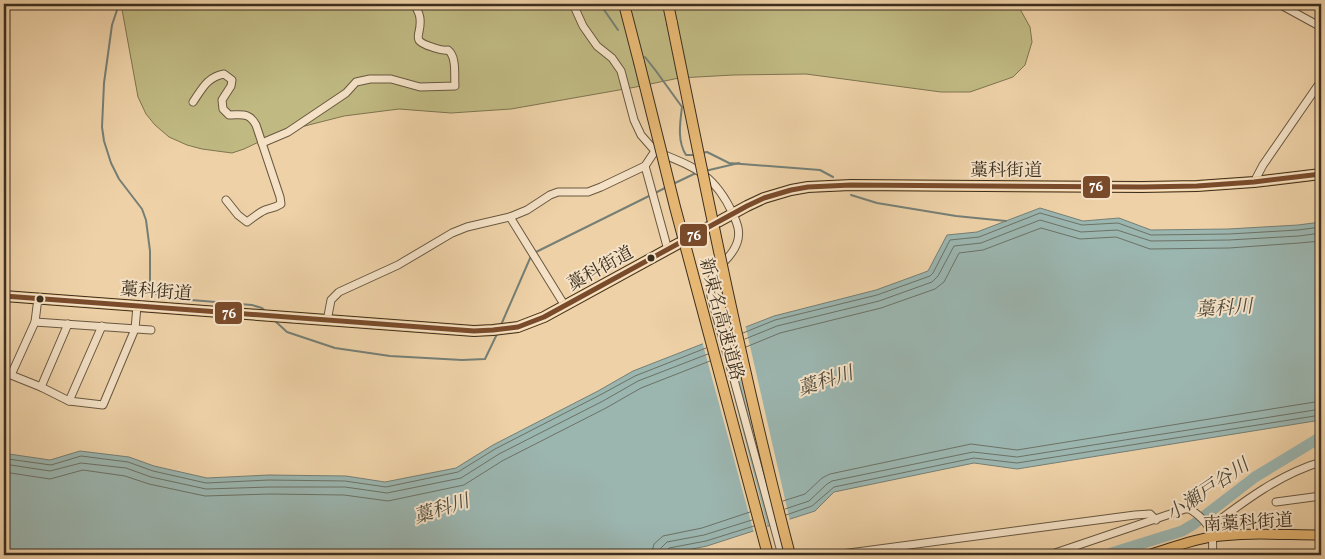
<svg xmlns="http://www.w3.org/2000/svg" width="1325" height="559" viewBox="0 0 1325 559" font-family="Vollkorn,'Noto Serif JP',serif">
<style>
.green{fill:#c0b982;stroke:#7e7450}
.water{fill:#9bb5af;stroke:#757f75}
.pier{fill:#eed1a7}
.lines{fill:none;stroke-linecap:round;stroke-linejoin:round}
.shore{stroke:#6c7266;stroke-width:1}
.stream{stroke:#757f75;stroke-width:2}
.river{stroke:#9bb5af;stroke-width:11}
.minor-casing{stroke:#685840;stroke-width:9}
.major-casing{stroke:#3c2f1e;stroke-width:11}
.highway-casing{stroke:#3c2f1e;stroke-width:12}
.minor{stroke:#f4e1c6;stroke-width:7}
.major{stroke:#e7b874;stroke-width:9}
.highway{stroke:#e7b874;stroke-width:10}
.highway-bridge-casing{stroke:#3c2f1e;stroke-width:12;stroke-linecap:butt}
.highway-bridge{stroke:#e7b874;stroke-width:10}
.bus-1-casing{stroke:#f4e1c6;stroke-width:9}
.bus-1{stroke:#7a4b2a;stroke-width:5}
.bus-dot{fill:#3c2f1e;stroke:#f4e1c6;stroke-width:2}
.labels{text-anchor:middle;stroke-width:4;stroke-linejoin:round;paint-order:stroke}
.street-label{font-size:18px;fill:#3c2f1e;stroke:#f4e1c6}
.water-label{font-size:19px;font-style:italic;fill:#4f4a3b;stroke:#f4e1c6}
.line-badge{stroke:#f4e1c6;stroke-width:2}
.badge-label{font-size:14px;text-anchor:middle;font-weight:bold;fill:#fff}
</style>
<rect width="100%" height="100%" fill="#eed1a7"/>
<filter id="stains"><feTurbulence type="fractalNoise" baseFrequency=".004" numOctaves="4"/><feColorMatrix values="0 0 0 0 .2 0 0 0 0 .09 0 0 0 0 .02 0 0 0 .5 -.17"/></filter>
<radialGradient id="worn" r=".72"><stop offset=".6" stop-color="#630" stop-opacity="0"/><stop offset="1" stop-color="#630" stop-opacity=".3"/></radialGradient>
<polygon class="green" points="121,4 1016,4 1020,9 1030,27 1032,42 1025,65 1013,77 970,92 941,92 806,74 733,75 679,78 636,87 511,109 451,113 399,109 344,116 297,128 265,139 244,149 232,153 202,149 187,145 169,137 155,125 146,114 138,97"/>
<polygon class="water" points="1040,208 1083,221 1119,218 1151,230 1228,229 1298,225 1321,222 1321,420 1017,469 974,463 834,492 815,511 707,546 678,552 648,555 4,555 4,445 9,454 50,460 80,451 129,457 154,466 207,478 269,475 346,476 385,482 456,468 493,445 598,391 633,371 774,316 876,290 928,271 947,235 977,232"/>
<g class="pier">
<polygon points="745,324 790,521 775,526 729,330"/>
<polygon points="718,335 768,529 754,533 702,341"/>
</g>
<g class="lines">
<g class="shore">
<polyline points="743,333 775,320 877,295 930,276 933,273 950,240 979,237 1040,213 1082,225 1118,223 1151,235 1229,234 1298,230 1321,227"/>
<polyline points="745,339 777,326 879,301 932,282 938,276 954,246 981,243 1040,220 1081,232 1117,230 1151,241 1229,240 1299,236 1321,233"/>
<polyline points="746,347 780,333 881,308 935,289 944,282 959,253 983,250 1041,228 1080,239 1116,237 1150,249 1229,248 1299,243 1321,241"/>
<polyline points="4,455 8,459 51,465 81,456 128,462 153,471 206,483 269,480 345,481 386,487 458,472 495,449 600,395 635,376 706,348"/>
<polyline points="4,464 50,471 81,463 126,468 151,477 206,489 270,487 345,487 387,493 461,478 499,454 603,401 638,381 708,354"/>
<polyline points="4,472 50,479 83,470 125,476 149,484 205,496 270,494 344,495 388,501 464,485 502,461 606,408 641,388 710,361"/>
<polyline points="783,501 805,494 822,478 830,474 971,444 1017,450 1321,401"/>
<polyline points="785,509 809,501 827,484 832,481 973,452 1017,457 1321,409"/>
<polyline points="786,515 812,506 834,487 974,458 1017,463 1321,415"/>
<polyline points="651,555 654,544 663,536 702,528 750,512"/>
<polyline points="659,555 661,548 667,542 704,535 752,520"/>
<polyline points="665,555 666,551 669,548 706,541 754,526"/>
</g>
<g class="stream">
<polyline points="119,4 112,25 104,83 102,127 104,141 111,163 119,179 142,209 146,220 150,251 150,286 156,294 167,298 252,305 262,308 265,311"/>
<polyline points="600,4 618,30"/>
<path d="M645 57 656 71 682 107C680 123 677 141 686 155H694"/>
<polyline points="701,153 707,152 729,163 820,170 833,177"/>
<polyline points="705,171 739,163"/>
<polyline points="673,184 696,173"/>
<polyline points="655,193 667,187"/>
<polyline points="851,195 877,203 956,216 1006,221"/>
<polyline points="534,253 651,195"/>
<polyline points="274,320 287,332 335,348 390,356 462,360 485,359 497,334"/>
<polyline points="501,325 531,256"/>
</g>
<polyline class="river" points="1105,555 1182,531 1194,524 1255,477 1321,437"/>
<g class="minor-casing">
<g id="minor">
<polyline points="573,4 583,26 597,46 612,58 621,71 634,120 641,135 655,151"/>
<polyline points="1279,4 1321,27"/>
<path d="M193 102C202 89 207 77 224 74L232 80 231 86 222 100 223 109 229 115C242 115 249 112 256 125L280 197 281 204C275 208 270 208 265 210 258 213 253 218 247 222L238 215 226 200"/>
<path d="M262 143 288 132 346 93 356 82 370 79H391L420 87 455 86C454 75 457 57 448 50 442 51 438 49 432 47 409 40 422 36 420 19 420 14 417 9 414 4"/>
<polyline points="645,166 668,250"/>
<polyline points="1254,182 1263,165 1321,81"/>
<polyline points="510,217 565,306"/>
<polyline points="38,298 35,322 11,375 41,387 69,401 103,405 135,329 137,306"/>
<path d="M327 321 331 300 339 292 398 265 452 233 467 227 510 217 527 210 550 195 558 192H588L601 187 645 166 655 151C694 167 714 173 733 214 737 223 741 232 737 243 729 266 707 265 711 296L782 555"/>
<polyline points="35,322 151,330"/>
<polyline points="41,387 68,324"/>
<polyline points="69,401 102,326"/>
<polyline points="1276,502 1321,496"/>
<path d="M1210 527C1243 502 1280 474 1321 462"/>
<polyline points="834,555 1135,515 1150,514 1156,520"/>
<path d="M1049 555 1185 509H1190C1209 522 1215 532 1212 555"/>
</g>
</g>
<g class="major-casing">
<path id="major" d="M1148 555C1169 549 1190 540 1212 537 1248 532 1285 535 1321 535"/>
</g>
<g class="highway-casing">
<g id="highway">
<polyline points="624,4 639,62"/>
<polyline points="668,4 672,23"/>
<polyline points="4,296 474,331 493,330 518,327 544,317 747,206 764,198 791,190 808,187 851,185 1142,187 1197,186 1254,182 1321,174"/>
</g>
</g>
<use href="#minor" class="minor"/>
<use href="#major" class="major"/>
<use href="#highway" class="highway"/>
<g class="highway-bridge-casing">
<g id="highway-bridge">
<path d="M672 23C708 201 744 379 790 555"/>
<polyline points="639,62 675,207 768,555"/>
</g>
</g>
<use href="#highway-bridge" class="highway-bridge"/>
<g class="bus-1-casing">
<polyline id="bus-1" points="4,296 474,331 493,330 518,327 544,317 747,206 764,198 791,190 808,187 851,185 1142,187 1197,186 1254,182 1321,174"/>
</g>
<use href="#bus-1" class="bus-1"/>
</g>
<g class="bus-dot">
<circle cx="651" cy="258" r="4.5"/>
<circle cx="40" cy="299" r="4.5"/>
</g>
<g class="labels">
<g class="street-label">
<text x="1006" y="176">藁科街道</text>
<text transform="translate(600 268) rotate(-29)" y="6">藁科街道</text>
<text transform="translate(156 291) rotate(4)" y="6">藁科街道</text>
<text transform="translate(722 319) rotate(75)" y="6">新東名高速道路</text>
<text transform="translate(1248 522) rotate(-3)" y="6">南藁科街道</text>
</g>
<g class="water-label">
<text transform="translate(1224 307) rotate(-4)" y="7">藁科川</text>
<text transform="translate(825 380) rotate(-18)" y="7">藁科川</text>
<text transform="translate(1207 489) rotate(-34)" y="7">小瀬戸谷川</text>
<text transform="translate(441 508) rotate(-18)" y="7">藁科川</text>
</g>
</g>
<g class="line-badge">
<rect x="1082" y="175" width="29" height="24" rx="5" fill="#7a4b2a"/>
<rect x="679" y="223" width="29" height="24" rx="5" fill="#7a4b2a"/>
<rect x="214" y="301" width="29" height="24" rx="5" fill="#7a4b2a"/>
</g>
<g class="badge-label">
<text x="1096" y="191">76</text>
<text x="694" y="240">76</text>
<text x="229" y="318">76</text>
</g>
<rect width="1325" height="559" fill="none" stroke="#eed1a7" stroke-width="20"/>
<rect x="5" y="5" width="1315" height="549" fill="none" stroke="#3c2f1e" stroke-width="2.5"/>
<rect x="10" y="10" width="1305" height="539" fill="none" stroke="#3c2f1e"/>
<rect width="100%" height="100%" filter="url(#stains)"/>
<rect width="100%" height="100%" fill="url(#worn)"/>
</svg>
